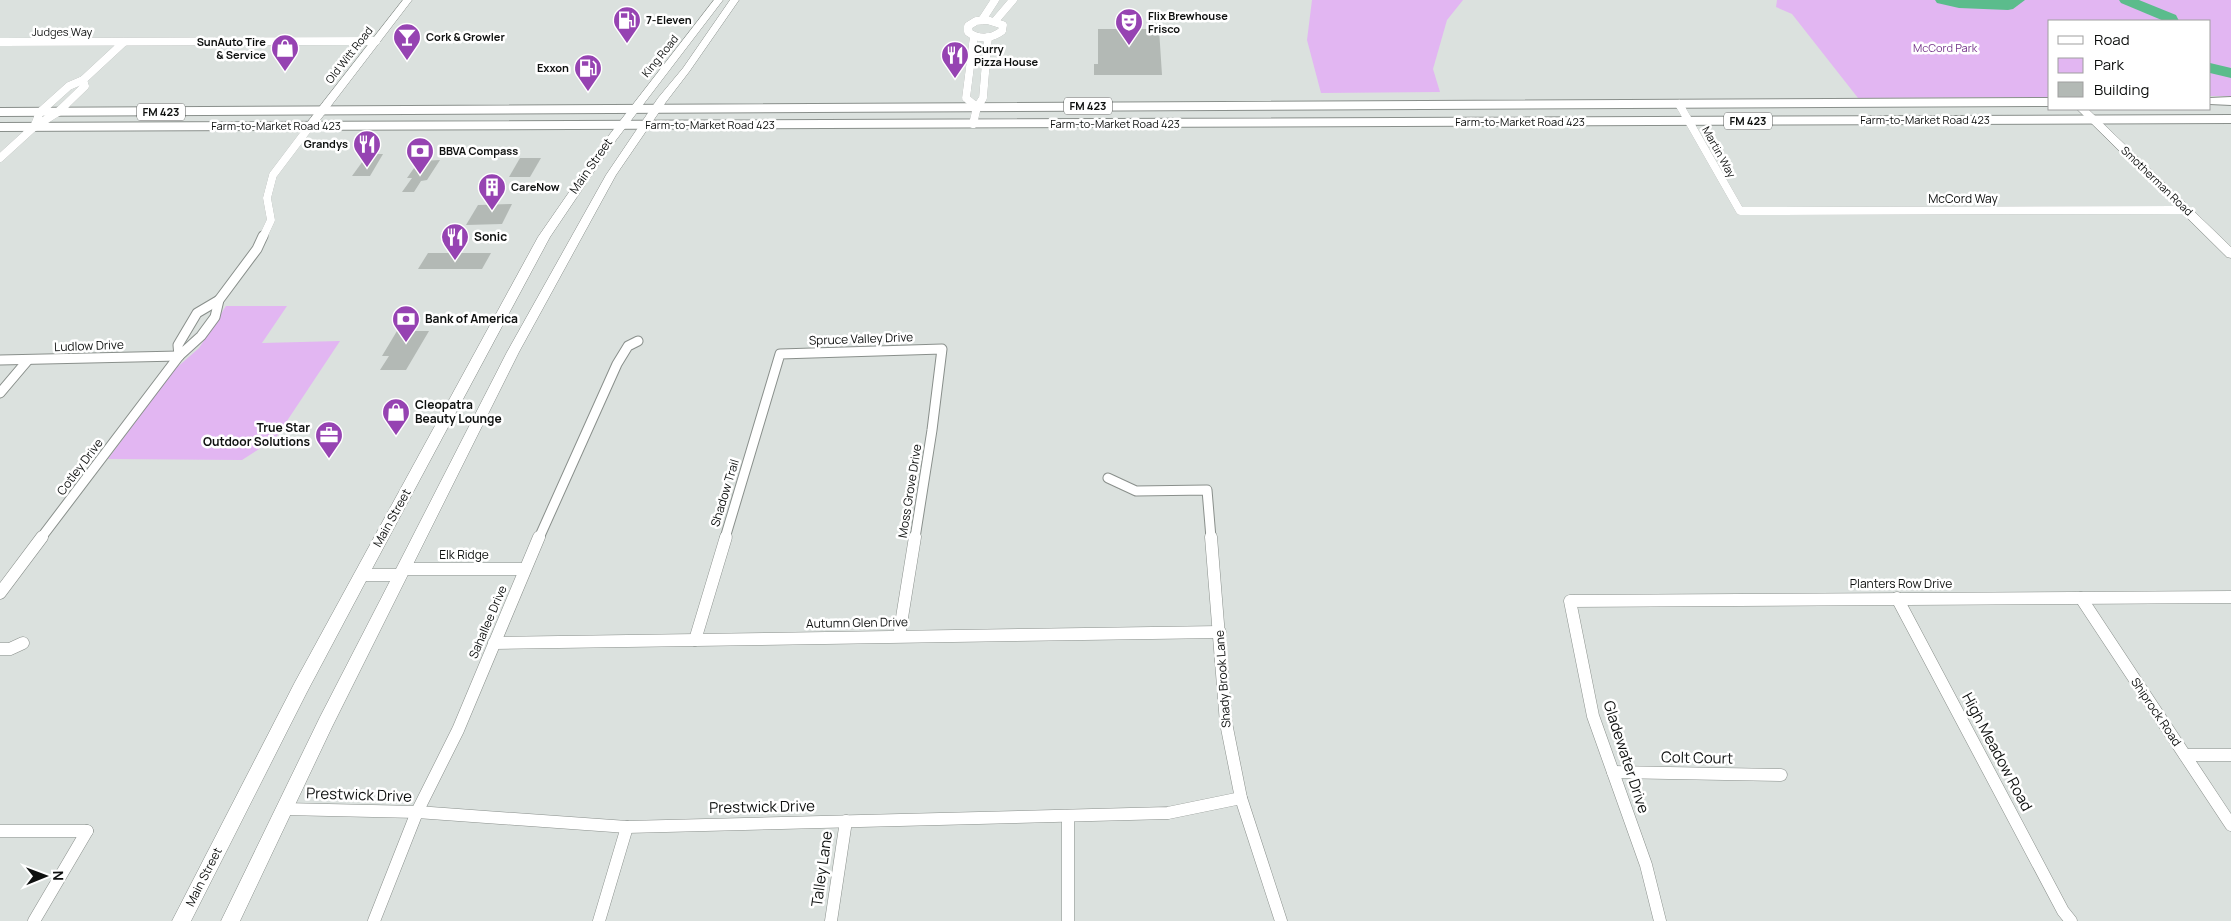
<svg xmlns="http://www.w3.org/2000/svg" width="2231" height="921" viewBox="0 0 2231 921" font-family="Manrope,sans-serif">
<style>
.green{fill:#e2b6f2}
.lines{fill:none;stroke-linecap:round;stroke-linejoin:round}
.river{fill:#5bbc8c;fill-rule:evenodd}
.building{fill:#b3b9b5}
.street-far2-casing{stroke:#898f8b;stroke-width:8}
.street-far1-casing{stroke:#898f8b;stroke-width:11}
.street-casing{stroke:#898f8b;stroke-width:13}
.secondary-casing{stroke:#898f8b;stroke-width:1}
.primary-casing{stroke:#898f8b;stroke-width:2}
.street-far2{stroke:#fff;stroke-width:8}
.street-far1{stroke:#fff;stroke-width:9}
.street{stroke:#fff;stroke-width:12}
.secondary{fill:#fff;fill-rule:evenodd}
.primary{fill:#fff;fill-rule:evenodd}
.labels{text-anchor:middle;stroke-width:5;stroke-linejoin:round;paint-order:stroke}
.far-poi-label{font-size:11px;font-weight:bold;fill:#0e100f;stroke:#fff;text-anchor:start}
.far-street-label{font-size:11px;fill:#0e100f;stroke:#fff}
.far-park-label{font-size:11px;fill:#75358a;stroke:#fff}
.shield{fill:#fff;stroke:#565857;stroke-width:1}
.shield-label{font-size:11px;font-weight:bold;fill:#0e100f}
.street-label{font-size:12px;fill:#0e100f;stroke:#fff}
.poi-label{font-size:12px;font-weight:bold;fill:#0e100f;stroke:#fff;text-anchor:start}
.near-street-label{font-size:15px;fill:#0e100f;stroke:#fff}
</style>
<rect width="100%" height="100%" fill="#dbe1de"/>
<g class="green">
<polygon points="1312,0 1463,0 1447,20 1433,69 1440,92 1321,93 1307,40"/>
<polygon points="1777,0 2231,0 2231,96 2210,96 2210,21 2050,21 2050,97 1858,98 1792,14 1776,7"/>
<polygon points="226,306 287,306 262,343 340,341 275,439 242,460 108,459 174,370 199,348"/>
</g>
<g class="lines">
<g class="river">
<polygon points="1935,0 2025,0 2013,9 2008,10 1959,8 1937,3"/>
<polygon points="2119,0 2139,0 2176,15 2179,21 2164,21 2121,3"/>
<polygon points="2210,63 2231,68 2231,78 2210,73"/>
</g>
</g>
<g class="building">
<polygon points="1098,29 1159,29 1162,75 1094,75 1094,64 1098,64"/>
<polygon points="368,154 383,154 370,176 352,176"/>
<polygon points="520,158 541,158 530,177 509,177"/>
<polygon points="440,160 427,180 421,181 414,192 402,192 412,178 407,178 419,161"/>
<polygon points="512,204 502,224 466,225 478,205"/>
<polygon points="428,253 491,253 482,269 418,269"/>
<polygon points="397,331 429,331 406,370 380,370 389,356 382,356"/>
</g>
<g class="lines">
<g class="street-far2-casing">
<g id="street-far2">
<polyline points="982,20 995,0"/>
<path d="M987 20 1003 25 1002 31C991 39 979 40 968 32V26L976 21Z"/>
<polyline points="995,21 1013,0"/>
<polyline points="974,36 966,98 977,107"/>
<polyline points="0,42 376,41"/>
<polyline points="1679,104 1740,211 2186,210"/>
<polyline points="973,124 977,107 983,98 988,37"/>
<polyline points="34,127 40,112 69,86 83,80 124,42"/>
<polyline points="0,158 34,127 58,112 85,86 83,80"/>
<polyline points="263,237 271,220 267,198 273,175 310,126"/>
</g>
</g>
<g class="street-far1-casing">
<g id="street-far1">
<polyline points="179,356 178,345 197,313 219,300"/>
<polyline points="0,360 179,356"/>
<polyline points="0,393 28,360"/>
<polyline points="1108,478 1136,491 1207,490 1211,538"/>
<polyline points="41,538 179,356 201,336 215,317 219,300 257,249 263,236"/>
<polyline points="539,538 617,364 628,346 638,341"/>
<polyline points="725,538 780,354 942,349 932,430 915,538"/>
</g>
</g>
<g class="street-casing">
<g id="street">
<polyline points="1211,537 1226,723 1241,798 1281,921"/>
<polyline points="404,569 525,569"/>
<polyline points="0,593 42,537"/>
<polyline points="1897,598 2063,911 2071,921"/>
<polyline points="2081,598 2231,825"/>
<polyline points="899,636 915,537"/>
<polyline points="695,640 726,537"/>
<polyline points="494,643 1220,632"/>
<polyline points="0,649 10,649 23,643"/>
<polyline points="2185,755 2231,755"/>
<polyline points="1613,772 1781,775"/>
<polyline points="284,809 417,812 627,827 1168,813 1241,798"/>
<polyline points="1068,816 1068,921"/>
<polyline points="0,831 87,831"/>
<polyline points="34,921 87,831"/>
<polyline points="374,921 417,812 458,730 539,537"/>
<polyline points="599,921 627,827"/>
<polyline points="831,921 846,821"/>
<polyline points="1660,921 1646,865 1593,716 1570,601 2231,597"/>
</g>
</g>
<g class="secondary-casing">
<g id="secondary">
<polygon points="403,0 412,0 314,128 306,128 306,124"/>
<polygon points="714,0 723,0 610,148 550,237 372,569 396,569 507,352 606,175 658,98 683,68 730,0 739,0 689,72 666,102 616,175 519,352 332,727 240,921 221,921 320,717 390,581 366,581 307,692 191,921 172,921 295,682 538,237 603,143"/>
<polygon points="2077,109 2088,109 2231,247 2231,258 2227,257"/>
</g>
</g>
<g class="primary-casing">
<g id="primary">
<polygon points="2231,97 2231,105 2210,104 2210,98"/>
<polygon points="2050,98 2050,106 0,116 0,108"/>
<polygon points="2231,115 2231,123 0,131 0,123"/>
</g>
</g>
<use href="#street-far2" class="street-far2"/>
<use href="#street-far1" class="street-far1"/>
<use href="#street" class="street"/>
<use href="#secondary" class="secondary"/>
<use href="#primary" class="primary"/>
</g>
<defs>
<g id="fuel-pin" transform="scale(1.4375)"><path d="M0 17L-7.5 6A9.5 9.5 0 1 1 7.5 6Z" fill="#9643b2" stroke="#fff"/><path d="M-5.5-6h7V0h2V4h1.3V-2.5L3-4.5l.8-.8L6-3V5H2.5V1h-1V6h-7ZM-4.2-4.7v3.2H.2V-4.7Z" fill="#fff"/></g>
<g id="theatre-pin" transform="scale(1.4375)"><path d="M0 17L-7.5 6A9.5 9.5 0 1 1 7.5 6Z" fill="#9643b2" stroke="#fff"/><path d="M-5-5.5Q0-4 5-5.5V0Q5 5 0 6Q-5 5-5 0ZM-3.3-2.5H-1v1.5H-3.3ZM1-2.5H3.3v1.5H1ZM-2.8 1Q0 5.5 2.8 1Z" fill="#fff"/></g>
<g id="bar-pin" transform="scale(1.4375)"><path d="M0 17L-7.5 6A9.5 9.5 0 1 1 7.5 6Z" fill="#9643b2" stroke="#fff"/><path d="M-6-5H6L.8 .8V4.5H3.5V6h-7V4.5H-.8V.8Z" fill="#fff"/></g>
<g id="shop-pin" transform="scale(1.4375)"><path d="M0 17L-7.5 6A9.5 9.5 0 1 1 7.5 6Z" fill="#9643b2" stroke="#fff"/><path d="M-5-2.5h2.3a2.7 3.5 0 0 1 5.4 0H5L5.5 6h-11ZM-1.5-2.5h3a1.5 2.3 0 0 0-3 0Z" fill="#fff"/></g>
<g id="restaurant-pin" transform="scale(1.4375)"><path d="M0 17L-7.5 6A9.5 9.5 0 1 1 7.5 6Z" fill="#9643b2" stroke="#fff"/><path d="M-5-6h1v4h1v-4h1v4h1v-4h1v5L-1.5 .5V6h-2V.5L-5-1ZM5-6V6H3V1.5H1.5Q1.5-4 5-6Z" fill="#fff"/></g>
<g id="bank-pin" transform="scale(1.4375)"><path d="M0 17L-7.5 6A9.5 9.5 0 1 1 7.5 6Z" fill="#9643b2" stroke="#fff"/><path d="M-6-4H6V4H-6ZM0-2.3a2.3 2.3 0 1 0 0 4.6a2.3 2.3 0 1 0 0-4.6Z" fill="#fff"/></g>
<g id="building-pin" transform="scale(1.4375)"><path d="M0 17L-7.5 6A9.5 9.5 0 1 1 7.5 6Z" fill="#9643b2" stroke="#fff"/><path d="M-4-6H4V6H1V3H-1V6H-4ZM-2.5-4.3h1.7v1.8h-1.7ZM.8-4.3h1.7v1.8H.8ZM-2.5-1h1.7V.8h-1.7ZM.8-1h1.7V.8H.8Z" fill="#fff"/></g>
<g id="office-pin" transform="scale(1.4375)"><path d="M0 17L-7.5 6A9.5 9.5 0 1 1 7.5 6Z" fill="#9643b2" stroke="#fff"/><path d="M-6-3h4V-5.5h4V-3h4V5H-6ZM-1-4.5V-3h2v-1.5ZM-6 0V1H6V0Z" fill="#fff"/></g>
</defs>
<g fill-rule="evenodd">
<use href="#fuel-pin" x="627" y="20"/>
<use href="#theatre-pin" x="1129" y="22"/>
<use href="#bar-pin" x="407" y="37"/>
<use href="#shop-pin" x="285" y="48"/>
<use href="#restaurant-pin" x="955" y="55"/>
<use href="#fuel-pin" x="588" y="68"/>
<use href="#restaurant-pin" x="367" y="144"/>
<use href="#bank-pin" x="420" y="151"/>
<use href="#building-pin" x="492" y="187"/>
<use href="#restaurant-pin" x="455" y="237"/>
<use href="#bank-pin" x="406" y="319"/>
<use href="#shop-pin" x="396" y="412"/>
<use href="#office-pin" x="329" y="435"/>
</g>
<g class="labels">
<g class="far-poi-label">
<text x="1148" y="20">Flix Brewhouse<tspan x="1148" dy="13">Frisco</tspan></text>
<text x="646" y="24">7-Eleven</text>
<text x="426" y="41">Cork &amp; Growler</text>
<text x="266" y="46" text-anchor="end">SunAuto Tire<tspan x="266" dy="13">&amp; Service</tspan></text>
<text x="974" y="53">Curry<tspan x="974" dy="13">Pizza House</tspan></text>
<text x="569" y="72" text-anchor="end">Exxon</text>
<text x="348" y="148" text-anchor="end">Grandys</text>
<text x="439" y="155">BBVA Compass</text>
<text x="511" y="191">CareNow</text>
</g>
<g class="far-street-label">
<text x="62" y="36">Judges Way</text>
<text transform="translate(349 55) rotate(-52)" y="4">Old Witt Road</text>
<text transform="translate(660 56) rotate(-51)" y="4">King Road</text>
<text x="1925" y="124">Farm-to-Market Road 423</text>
<text x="1520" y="126">Farm-to-Market Road 423</text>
<text x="1115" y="128">Farm-to-Market Road 423</text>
<text x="710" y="129">Farm-to-Market Road 423</text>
<text x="276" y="130">Farm-to-Market Road 423</text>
<text transform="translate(1719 152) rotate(61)" y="4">Martin Way</text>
<text transform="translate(2157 181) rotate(44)" y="4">Smotherman Road</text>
</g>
<g class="far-park-label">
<text x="1945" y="52">McCord Park</text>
</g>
<g class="shield">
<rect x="1064" y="97.5" width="48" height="17" rx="4"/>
<rect x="137" y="103.5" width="48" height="17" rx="4"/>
<rect x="1724" y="112.5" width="48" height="17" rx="4"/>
</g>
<g class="shield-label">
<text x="1088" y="110">FM 423</text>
<text x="161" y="116">FM 423</text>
<text x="1748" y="125">FM 423</text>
</g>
<g class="street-label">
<text transform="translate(591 166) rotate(-55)" y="4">Main Street</text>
<text x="1963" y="203">McCord Way</text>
<text transform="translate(861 339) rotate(-2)" y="4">Spruce Valley Drive</text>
<text transform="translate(89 346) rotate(-2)" y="4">Ludlow Drive</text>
<text transform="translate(80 467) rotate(-53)" y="4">Cotley Drive</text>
<text transform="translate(910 491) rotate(-81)" y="4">Moss Grove Drive</text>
<text transform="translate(725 493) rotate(-73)" y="4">Shadow Trail</text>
<text transform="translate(392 518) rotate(-61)" y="4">Main Street</text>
<text x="464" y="559">Elk Ridge</text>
<text x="1901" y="588">Planters Row Drive</text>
<text transform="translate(488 622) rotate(-67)" y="4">Sahallee Drive</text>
<text transform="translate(857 623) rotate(-1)" y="4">Autumn Glen Drive</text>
<text transform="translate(1223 679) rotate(-94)" y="4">Shady Brook Lane</text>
<text transform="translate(2156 712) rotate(56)" y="4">Shiprock Road</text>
<text transform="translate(204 877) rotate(-63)" y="4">Main Street</text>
</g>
<g class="poi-label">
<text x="474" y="241">Sonic</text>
<text x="425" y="323">Bank of America</text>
<text x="415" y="409">Cleopatra<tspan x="415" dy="14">Beauty Lounge</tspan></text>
<text x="310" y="432" text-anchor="end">True Star<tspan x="310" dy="14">Outdoor Solutions</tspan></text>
</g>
<g class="near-street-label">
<text transform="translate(1997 752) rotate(62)" y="5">High Meadow Road</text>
<text transform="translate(1626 757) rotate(72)" y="5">Gladewater Drive</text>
<text transform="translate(1697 758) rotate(1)" y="5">Colt Court</text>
<text transform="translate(359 795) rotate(2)" y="5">Prestwick Drive</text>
<text transform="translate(762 807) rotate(-1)" y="5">Prestwick Drive</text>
<text transform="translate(822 869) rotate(-82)" y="5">Talley Lane</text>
</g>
</g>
<rect x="2048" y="20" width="162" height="90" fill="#ffffff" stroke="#9f9f9f"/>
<rect x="2058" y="36" width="25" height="8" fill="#ffffff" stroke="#9f9f9f"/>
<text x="2094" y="45" font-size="15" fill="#0e100f">Road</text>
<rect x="2058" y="58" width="25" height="15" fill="#e2b6f2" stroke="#9f9f9f"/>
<text x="2094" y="70" font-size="15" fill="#0e100f">Park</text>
<rect x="2058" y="82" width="25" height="15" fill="#b3b9b5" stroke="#9f9f9f"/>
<text x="2094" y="95" font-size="15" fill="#0e100f">Building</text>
<g transform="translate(45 876) rotate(89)" stroke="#ffffff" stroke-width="4" paint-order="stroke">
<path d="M0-4L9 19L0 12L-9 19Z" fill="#0e100f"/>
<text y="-8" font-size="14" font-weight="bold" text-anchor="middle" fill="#0e100f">N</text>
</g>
</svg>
